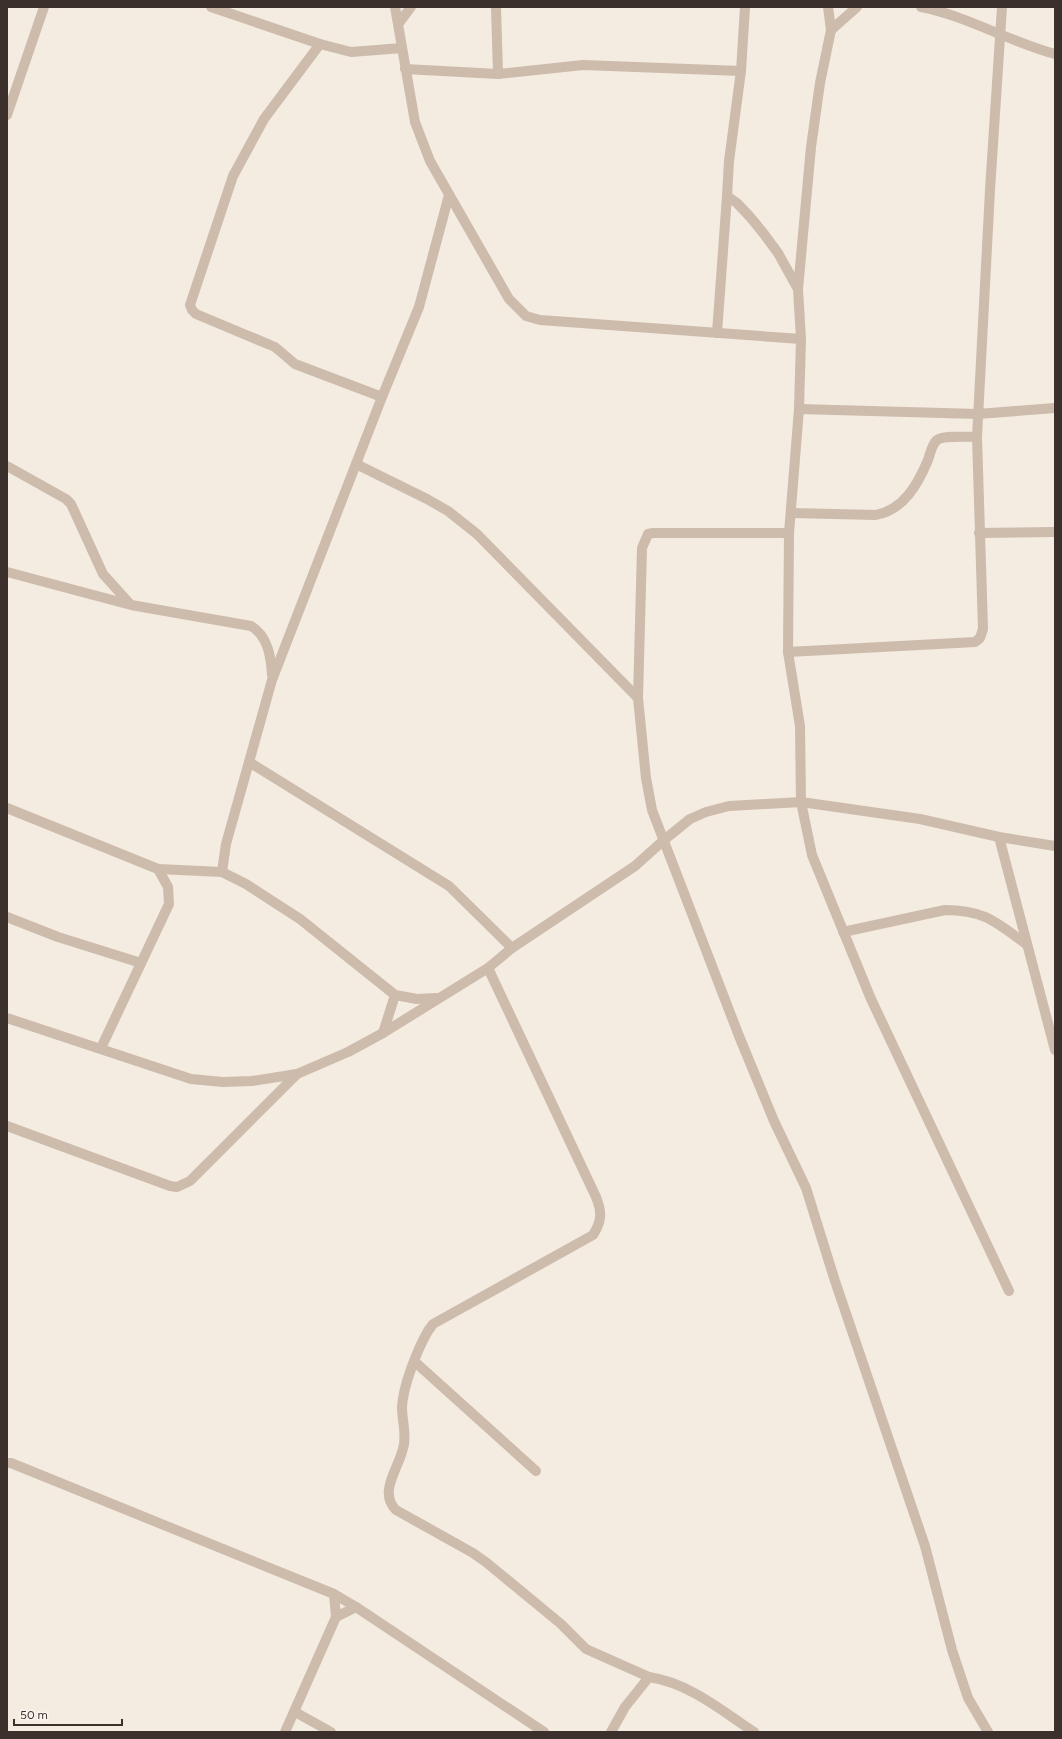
<svg xmlns="http://www.w3.org/2000/svg" width="1062" height="1739" viewBox="0 0 1062 1739" font-family="Figtree,sans-serif">
<style>
.lines{fill:none;stroke-linecap:round;stroke-linejoin:round}
.minor{stroke:#cdbbac;stroke-width:10}
</style>
<rect width="100%" height="100%" fill="#f4ebe1"/>
<g class="lines">
<g class="minor">
<polyline points="211,7 320,44 351,52 402,48"/>
<polyline points="395,7 415,122 430,161 509,299 526,316 540,320 801,339"/>
<polyline points="496,7 498,74"/>
<polyline points="745,7 741,71 729,161 727,196 737,203 751,218 764,234 778,253 798,289 801,339 799,409 789,533 788,652 800,726 801,802 812,855 871,999 1009,1291"/>
<path d="M921 7C968 16 1009 42 1055 54"/>
<polyline points="399,23 411,7"/>
<polyline points="831,30 857,7"/>
<polyline points="320,44 264,119 233,176 190,305 192,310 196,314 275,347 295,364 382,397"/>
<polyline points="405,69 498,74 583,65 741,71"/>
<polyline points="7,115 44,7"/>
<polyline points="798,289 811,147 820,83 831,30 828,7"/>
<polyline points="717,333 727,196"/>
<polyline points="799,409 978,414 1055,408"/>
<polyline points="356,464 427,499 448,511 477,534 638,698"/>
<polyline points="7,466 66,499 71,504 103,574 130,604"/>
<path d="M791 513 875 515C903 511 918 484 928 460 930 454 932 444 937 440 944 435 968 437 977 437"/>
<polyline points="789,533 653,533 648,534 642,548 638,698 646,778 652,810 739,1036 774,1121 806,1188 835,1281 925,1546 952,1650 968,1698 988,1732"/>
<polyline points="979,533 1055,532"/>
<path d="M7 572 131 605 251 626C268 636 271 657 272 675"/>
<polyline points="788,652 975,642 980,638 983,629 977,437 990,190 1002,7"/>
<polyline points="249,762 449,886 512,948"/>
<polyline points="7,808 158,869 222,872 246,884 300,919 395,995 417,999 436,998"/>
<polyline points="999,837 1055,1050"/>
<polyline points="222,872 226,844 272,680 382,397 419,307 449,195"/>
<polyline points="7,917 58,937 141,963"/>
<path d="M843 932 945 910C984 910 996 922 1026 944"/>
<path d="M488 968 596 1197C602 1212 602 1221 593 1235L433 1324 428 1331C417 1350 403 1386 402 1407 402 1420 406 1431 404 1444 401 1466 377 1491 396 1510L473 1553 487 1563 561 1624 586 1649 649 1677"/>
<polyline points="7,1018 191,1079 223,1082 252,1081 297,1074 348,1052 383,1033 488,968 512,948 635,866 664,840 690,819 706,812 729,806 801,802 920,819 999,837 1055,846"/>
<polyline points="383,1033 395,995"/>
<polyline points="101,1048 169,904 168,887 158,869"/>
<polyline points="7,1126 170,1186 177,1187 190,1181 297,1074"/>
<polyline points="415,1362 536,1471"/>
<polyline points="7,1463 11,1463 334,1594 356,1607 544,1732"/>
<polyline points="336,1617 356,1607"/>
<polyline points="295,1712 331,1732"/>
<polyline points="285,1732 336,1617 334,1594"/>
<path d="M611 1732 625 1707 649 1677C689 1683 721 1710 754 1732"/>
</g>
</g>
<rect width="1062" height="1739" fill="none" stroke="#3b302b" stroke-width="16"/>
<path d="M14 1719v6h108v-6" fill="none" stroke="#3b302b" stroke-width="2"/>
<text x="20" y="1719" font-size="12" fill="#3b302b" stroke="#fbf5ee" stroke-width="3" paint-order="stroke">50 m</text>
</svg>
